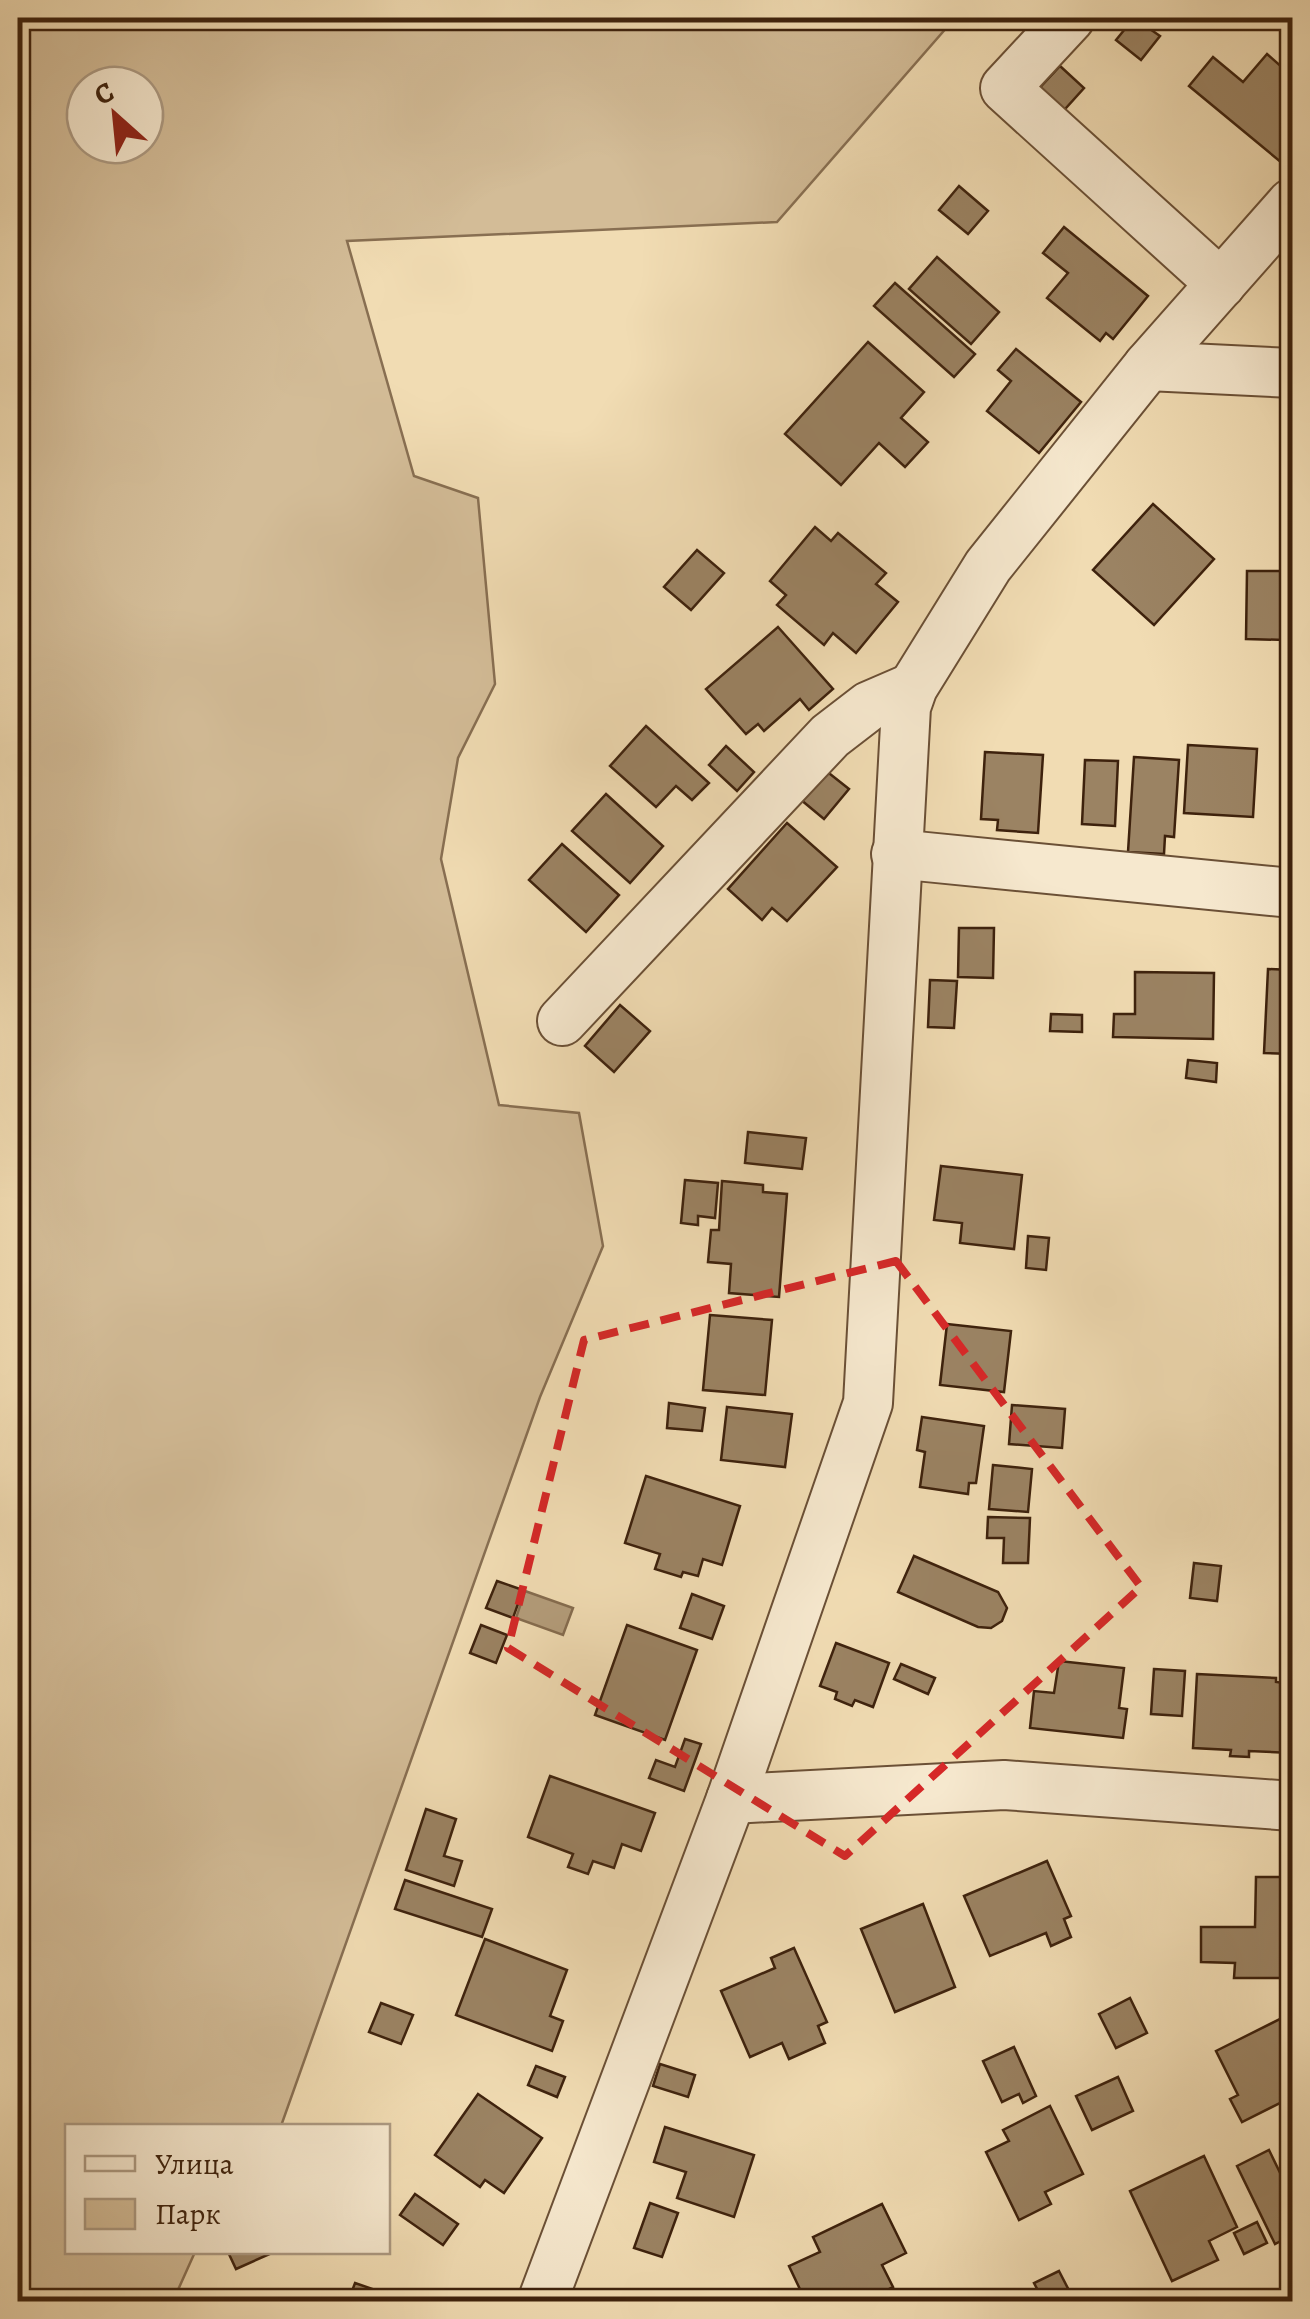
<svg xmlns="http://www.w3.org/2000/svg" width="1310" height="2319" viewBox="0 0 1310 2319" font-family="Alegreya,serif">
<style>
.green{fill:#d3bc97;stroke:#886f52;stroke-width:2.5;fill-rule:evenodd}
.water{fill:#b49d7b;stroke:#856c4f;stroke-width:2.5}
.building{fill:#9b8363;stroke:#3e220d;stroke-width:2.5}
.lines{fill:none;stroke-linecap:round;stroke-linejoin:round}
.minor-casing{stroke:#6b5036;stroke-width:52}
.minor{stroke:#f6e8ce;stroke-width:48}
.marked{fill:none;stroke:#d62828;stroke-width:8;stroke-dasharray:20 12;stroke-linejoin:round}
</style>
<rect width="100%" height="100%" fill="#f1dcb3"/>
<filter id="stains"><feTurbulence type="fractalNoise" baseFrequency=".002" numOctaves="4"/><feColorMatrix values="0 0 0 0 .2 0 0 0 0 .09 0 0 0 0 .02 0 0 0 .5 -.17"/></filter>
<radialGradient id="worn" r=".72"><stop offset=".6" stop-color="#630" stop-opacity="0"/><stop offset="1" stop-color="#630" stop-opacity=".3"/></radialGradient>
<path class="green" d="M18 18H955L777 222 347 241 414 476 478 498 495 684 458 758 441 859 499 1105 579 1113 603 1246 540 1397 281 2126H68V2252H195L173 2301H18ZM85 85H145V145H85Z"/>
<polygon class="water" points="525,1591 573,1608 563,1635 516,1618"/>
<g class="building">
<polygon points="1134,18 1160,36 1141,60 1116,40"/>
<polygon points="1267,54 1292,76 1292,151 1282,163 1189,86 1213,57 1243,82"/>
<polygon points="1060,66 1084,88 1057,118 1033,95"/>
<polygon points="959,186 988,211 968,234 939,210"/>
<polygon points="1064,227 1148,296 1113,339 1106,333 1100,341 1047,298 1068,273 1043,253"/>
<polygon points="937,257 999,312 971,344 909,289"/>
<polygon points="895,283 975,354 954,377 874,306"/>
<polygon points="868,342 924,392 901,418 928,442 905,467 879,443 841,485 785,434"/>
<polygon points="1016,349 1081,402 1039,453 987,411 1011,381 998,370"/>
<polygon points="1153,504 1214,559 1154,625 1093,570"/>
<polygon points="815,527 831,541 838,533 886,573 876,584 898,602 856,653 833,633 824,645 777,605 786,595 770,581"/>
<polygon points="697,550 724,573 691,610 664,587"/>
<polygon points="1247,571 1286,571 1285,640 1246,639"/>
<polygon points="778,627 833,689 809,710 800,699 764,731 758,724 746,734 706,689"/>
<polygon points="646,726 709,783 692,800 676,786 656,807 610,766"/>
<polygon points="1188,745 1257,749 1253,817 1184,813"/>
<polygon points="726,746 754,772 737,791 709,765"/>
<polygon points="985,752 1043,755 1038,833 997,830 998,820 981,819"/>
<polygon points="1134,757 1179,760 1174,837 1165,836 1164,854 1128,852"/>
<polygon points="1085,760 1118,761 1115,826 1082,824"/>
<polygon points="825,770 849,789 824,819 800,799"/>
<polygon points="606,794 663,846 630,883 572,831"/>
<polygon points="787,823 837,867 787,921 772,908 762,920 728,889"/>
<polygon points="562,844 619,895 586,932 529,880"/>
<polygon points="959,928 994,928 993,978 958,977"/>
<polygon points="1268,969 1292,970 1292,1054 1264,1053"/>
<polygon points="1135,972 1214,973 1213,1039 1113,1037 1114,1014 1135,1014"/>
<polygon points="930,980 957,981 954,1028 928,1027"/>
<polygon points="620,1005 650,1031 614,1072 585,1046"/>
<polygon points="1051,1014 1082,1015 1082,1032 1050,1031"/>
<polygon points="1188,1060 1217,1063 1216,1082 1186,1078"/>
<polygon points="748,1132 806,1138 802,1169 745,1163"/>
<polygon points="941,1166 1022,1175 1014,1249 960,1243 962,1223 934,1220"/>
<polygon points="685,1180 718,1183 715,1218 698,1216 698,1225 681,1223"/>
<polygon points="722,1181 763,1185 763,1192 787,1194 779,1297 729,1293 731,1264 708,1262 711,1230 719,1230"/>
<polygon points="1028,1236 1049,1238 1046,1270 1026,1268"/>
<polygon points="710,1315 772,1320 765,1395 703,1390"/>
<polygon points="947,1324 1011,1331 1004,1392 940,1385"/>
<polygon points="669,1403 705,1408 702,1431 667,1428"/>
<polygon points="1012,1405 1065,1409 1062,1448 1009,1444"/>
<polygon points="727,1407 792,1414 785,1467 721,1460"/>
<polygon points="922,1417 984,1426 976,1483 969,1483 968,1494 920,1487 925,1452 917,1450"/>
<polygon points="993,1465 1032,1469 1028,1512 989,1509"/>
<polygon points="646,1476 740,1506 722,1565 703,1559 698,1576 683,1572 681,1577 655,1569 660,1554 625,1543"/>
<polygon points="988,1517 1030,1518 1028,1563 1003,1563 1004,1538 987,1538"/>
<polygon points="914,1556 998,1592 1007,1608 1002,1621 991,1628 978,1627 898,1592"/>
<polygon points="1194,1563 1221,1566 1217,1601 1190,1598"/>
<polygon points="497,1581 523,1590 513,1618 486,1608"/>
<polygon points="692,1594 724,1606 712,1639 680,1628"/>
<polygon points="481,1625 507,1635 496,1663 470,1653"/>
<polygon points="627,1625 697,1650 665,1740 595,1715"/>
<polygon points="836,1643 889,1663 873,1707 855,1700 852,1706 835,1699 837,1692 820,1686"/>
<polygon points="1059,1661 1124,1668 1119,1708 1127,1709 1123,1738 1030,1728 1034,1691 1054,1693"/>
<polygon points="901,1664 935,1678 928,1694 894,1679"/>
<polygon points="1154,1669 1185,1671 1182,1716 1151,1714"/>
<polygon points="1197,1674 1276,1678 1276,1682 1292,1684 1291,1753 1249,1751 1249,1757 1230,1756 1231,1750 1193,1748"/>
<polygon points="685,1739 701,1744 684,1791 649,1778 656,1760 675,1767"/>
<polygon points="550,1776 655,1813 641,1851 622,1844 614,1868 593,1861 588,1874 568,1867 573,1854 528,1837"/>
<polygon points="426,1809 456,1819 444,1856 462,1861 454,1886 406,1870"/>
<polygon points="1047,1861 1071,1916 1064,1919 1071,1937 1051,1946 1046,1933 990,1956 964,1896"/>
<polygon points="1256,1877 1292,1877 1292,1978 1234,1978 1235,1963 1201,1962 1201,1927 1255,1927"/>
<polygon points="405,1880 492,1909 482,1937 395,1909"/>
<polygon points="923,1904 955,1987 895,2012 861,1929"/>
<polygon points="485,1939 567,1970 550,2016 563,2021 552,2051 456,2015"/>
<polygon points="794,1948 827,2022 818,2026 825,2043 789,2059 782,2043 750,2057 721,1991 775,1968 771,1958"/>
<polygon points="1130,1998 1147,2033 1116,2048 1099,2014"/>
<polygon points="381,2003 413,2015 401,2044 369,2032"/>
<polygon points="1292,2013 1292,2097 1242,2122 1230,2099 1238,2095 1216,2051"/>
<polygon points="1014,2047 1036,2096 1023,2103 1019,2094 1002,2102 983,2061"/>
<polygon points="660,2064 695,2075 688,2097 653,2086"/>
<polygon points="536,2066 565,2077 557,2097 528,2085"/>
<polygon points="1118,2077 1133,2111 1092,2130 1076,2096"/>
<polygon points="478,2094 542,2138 504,2193 485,2180 480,2187 435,2155"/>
<polygon points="1050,2106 1083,2174 1045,2192 1051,2204 1019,2220 986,2152 1009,2141 1003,2130"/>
<polygon points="665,2127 754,2155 734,2217 677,2198 686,2172 654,2162"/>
<polygon points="1269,2150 1286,2185 1292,2182 1292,2235 1275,2244 1237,2166"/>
<polygon points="1204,2156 1237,2227 1209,2241 1218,2260 1172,2281 1130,2191"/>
<polygon points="415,2194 458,2224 443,2245 400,2215"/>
<polygon points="650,2203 678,2213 662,2257 634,2248"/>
<polygon points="882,2204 906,2253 882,2265 893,2287 869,2299 867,2293 859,2297 861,2302 806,2302 789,2266 820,2252 813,2237"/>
<polygon points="1257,2222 1267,2243 1244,2254 1234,2233"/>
<polygon points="228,2252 274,2252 236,2269"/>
<polygon points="1059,2271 1075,2302 1044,2302 1034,2283"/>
<polygon points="355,2283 410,2302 348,2302"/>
</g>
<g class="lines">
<g class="minor-casing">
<g id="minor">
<polyline points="1070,18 1005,88 1221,284"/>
<polyline points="1148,366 1292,373"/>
<polyline points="896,854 1292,893"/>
<polyline points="562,1021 830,736 869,706 913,687"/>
<polyline points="731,1799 1004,1785 1292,1806"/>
<polyline points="542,2302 731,1799 868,1403 906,707 913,687 988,566 1148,366 1292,203"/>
</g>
</g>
<use href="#minor" class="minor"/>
</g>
<path class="marked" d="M896 1261 1141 1587 845 1856 508 1648 584 1340Z"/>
<rect width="1310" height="2319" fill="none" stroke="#f1dcb3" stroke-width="60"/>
<rect x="20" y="20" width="1270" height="2279" fill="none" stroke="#3e220d" stroke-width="5"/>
<rect x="30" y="30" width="1250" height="2259" fill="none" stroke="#3e220d" stroke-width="2.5"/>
<rect x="65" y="2124" width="325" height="130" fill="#f6e8ce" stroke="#ac9981" stroke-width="2.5"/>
<rect x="85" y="2156" width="50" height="15" fill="#f6e8ce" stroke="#ac9981" stroke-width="2.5"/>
<text x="155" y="2174" font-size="30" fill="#3e220d">Улица</text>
<rect x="85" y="2199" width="50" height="30" fill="#d3bc97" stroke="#ac9981" stroke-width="2.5"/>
<text x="155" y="2224" font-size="30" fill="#3e220d">Парк</text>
<g transform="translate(115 115) rotate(333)"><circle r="48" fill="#f6e8ce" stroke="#ac9981" stroke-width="2.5"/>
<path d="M0-8L18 38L0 25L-18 38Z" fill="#8f2418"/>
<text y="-15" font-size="28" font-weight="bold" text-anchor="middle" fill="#3e220d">С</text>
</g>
<rect width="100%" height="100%" filter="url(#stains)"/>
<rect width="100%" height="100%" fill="url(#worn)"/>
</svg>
